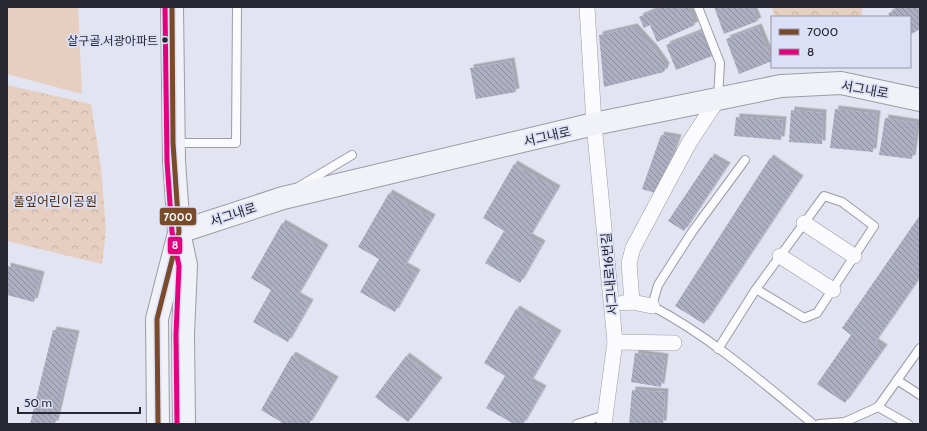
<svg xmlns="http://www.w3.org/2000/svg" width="927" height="431" viewBox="0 0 927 431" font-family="Cabin,'Noto Sans KR',sans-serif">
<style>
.grass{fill:#e6cfc0}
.park{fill:url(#park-crowns)}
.building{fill:url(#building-back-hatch);filter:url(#shadow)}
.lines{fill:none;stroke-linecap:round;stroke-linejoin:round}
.lane-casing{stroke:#9a9ca6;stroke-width:10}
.street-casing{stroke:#9a9ca6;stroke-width:16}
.secondary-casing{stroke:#9a9ca6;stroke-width:24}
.lane{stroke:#fbfbfd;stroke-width:8}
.street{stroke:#fbfbfd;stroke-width:15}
.secondary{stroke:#f0f2f7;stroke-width:22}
.bus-1-casing{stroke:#dce0f7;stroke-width:8}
.bus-2-casing{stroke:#dce0f7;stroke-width:8}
.bus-1{stroke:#7a4b2a;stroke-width:5}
.bus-2{stroke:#e5007d;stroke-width:5}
.bus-dot{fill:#262730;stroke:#dce0f7;stroke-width:1.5}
.labels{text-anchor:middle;stroke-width:3.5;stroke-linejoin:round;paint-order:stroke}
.bus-label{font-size:12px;fill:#262730;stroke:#dce0f7;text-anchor:end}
.street-label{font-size:13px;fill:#262730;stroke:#dce0f7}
.park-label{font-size:13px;fill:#4b2e13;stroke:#dce0f7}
.line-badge{stroke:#dce0f7;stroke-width:1.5}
.badge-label{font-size:11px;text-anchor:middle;font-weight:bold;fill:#fff}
</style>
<defs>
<pattern id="park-crowns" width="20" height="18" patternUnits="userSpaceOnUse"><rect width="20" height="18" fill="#e6cfc0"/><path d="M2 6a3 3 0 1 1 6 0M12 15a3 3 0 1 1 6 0" fill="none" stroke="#c5b2a5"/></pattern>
<pattern id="building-back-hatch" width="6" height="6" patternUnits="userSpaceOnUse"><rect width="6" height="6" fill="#acaec2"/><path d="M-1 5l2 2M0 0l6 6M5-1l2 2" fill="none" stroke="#8c8e9e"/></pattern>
<filter id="shadow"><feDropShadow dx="3.5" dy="-3.5" stdDeviation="0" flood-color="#0004"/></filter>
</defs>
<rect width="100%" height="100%" fill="#e2e4f1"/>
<polygon class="grass" points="7,7 78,7 82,94 7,74"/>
<g class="park">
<polygon points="772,7 862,7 862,17 775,17"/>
<polygon points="7,85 91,104 101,168 106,230 102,264 7,241"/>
</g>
<g class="building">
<polygon points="663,7 679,7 680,9 688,7 695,25 657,42 650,25 644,28 639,17"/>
<polygon points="714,7 752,7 758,21 724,34"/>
<polygon points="898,7 920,7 920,29 910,35 910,17 890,17 888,14"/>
<polygon points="634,27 654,49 666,66 664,72 604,87 599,35"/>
<polygon points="758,27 772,61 739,74 726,39"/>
<polygon points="702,31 712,56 676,70 666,45"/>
<polygon points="511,61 516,92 476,99 470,68"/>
<polygon points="835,109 877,114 873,152 830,148"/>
<polygon points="791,110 823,113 822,144 789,142"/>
<polygon points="736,117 783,120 781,140 734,136"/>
<polygon points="885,118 917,123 912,159 879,155"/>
<polygon points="661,135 678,138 658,194 642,189"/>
<polygon points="711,157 727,166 684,231 668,221"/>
<polygon points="770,158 800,179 704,324 675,306"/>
<polygon points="514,164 557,189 529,237 542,244 520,283 485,263 504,231 483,218"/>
<polygon points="389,193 432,218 404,266 417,273 395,312 360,292 379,259 358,247"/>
<polygon points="920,215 920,277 875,342 884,348 845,403 817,384 851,335 842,328"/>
<polygon points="282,223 325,248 297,296 310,303 288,342 253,322 271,290 251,278"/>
<polygon points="7,266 41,275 34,302 7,295"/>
<polygon points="516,309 558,334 530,382 543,389 523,424 514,424 486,408 505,376 484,363"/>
<polygon points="53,330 76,334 55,424 30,424"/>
<polygon points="635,353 665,357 661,387 631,382"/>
<polygon points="292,355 335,380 309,424 280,424 281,422 261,410"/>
<polygon points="406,356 439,381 408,422 375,397"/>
<polygon points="632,390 665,392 663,424 629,424"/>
</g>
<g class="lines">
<g class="lane-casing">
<g id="lane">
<polyline points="698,7 720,63 718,99"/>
<polyline points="174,143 236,143 237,7"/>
<path d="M745 160 692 232 658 285 652 306C711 337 762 382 813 424"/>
<polyline points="300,186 352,155"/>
<polyline points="718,349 756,289 824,196 842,202 874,226 817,313 804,318 756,289"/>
<polyline points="897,380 920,395"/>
<polyline points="878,407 908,424"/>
<polyline points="577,424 605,415"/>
<polyline points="819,424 845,422 878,407 920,348"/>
</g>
</g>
<g class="street-casing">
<g id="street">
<polyline points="587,7 594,124 615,342 604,424"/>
<polyline points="804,223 854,256"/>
<polyline points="780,256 833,290"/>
<polyline points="632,302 629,263 633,248 689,143 718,99"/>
<polyline points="623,303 632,302 652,306"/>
<polyline points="615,342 674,343"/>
</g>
</g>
<g class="secondary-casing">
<g id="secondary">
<polyline points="172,7 174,161 179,232 186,265 183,334 184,424"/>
<polyline points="179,232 283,198 594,124 781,86 841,83 920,100"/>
<polyline points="158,424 157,319 178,237"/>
</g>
</g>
<use href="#lane" class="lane"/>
<use href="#street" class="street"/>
<use href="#secondary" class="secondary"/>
<g class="bus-1-casing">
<polyline id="bus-1" points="158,424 157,319 179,232 173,143 172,7"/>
</g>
<g class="bus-2-casing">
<polyline id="bus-2" points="165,7 167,161 172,232 179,266 176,334 177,424"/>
</g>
<use href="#bus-1" class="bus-1"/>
<use href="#bus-2" class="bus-2"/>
</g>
<circle class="bus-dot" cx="165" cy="40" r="3.5"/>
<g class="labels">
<g class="bus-label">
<text x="158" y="45">살구골.서광아파트</text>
</g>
<g class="street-label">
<text transform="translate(865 89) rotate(10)" y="5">서그내로</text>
<text transform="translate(547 136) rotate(-13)" y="5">서그내로</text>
<text transform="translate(233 214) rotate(-18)" y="5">서그내로</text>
<text transform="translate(609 274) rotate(-95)" y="5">서그내로16번길</text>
</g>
<g class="park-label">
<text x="55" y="206">풀잎어린이공원</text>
</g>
</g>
<g class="line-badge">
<rect x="159" y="207" width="38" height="19" rx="4" fill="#7a4b2a"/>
<rect x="167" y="236" width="16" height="19" rx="4" fill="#e5007d"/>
</g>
<g class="badge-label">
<text x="178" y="221">7000</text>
<text x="175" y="249">8</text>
</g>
<rect width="927" height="431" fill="none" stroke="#262730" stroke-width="16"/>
<rect x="771" y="16" width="140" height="52" fill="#dce0f7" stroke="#9396a7"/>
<rect x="779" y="29" width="20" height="6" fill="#7a4b2a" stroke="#9396a7"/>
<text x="807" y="36" font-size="12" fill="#262730">7000</text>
<rect x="779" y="49" width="20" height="6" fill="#e5007d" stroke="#9396a7"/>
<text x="807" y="56" font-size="12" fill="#262730">8</text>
<path d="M18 407v6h122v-6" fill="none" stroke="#262730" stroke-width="2"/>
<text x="24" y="407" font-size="12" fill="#262730" stroke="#dce0f7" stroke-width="3" paint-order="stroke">50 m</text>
</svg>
